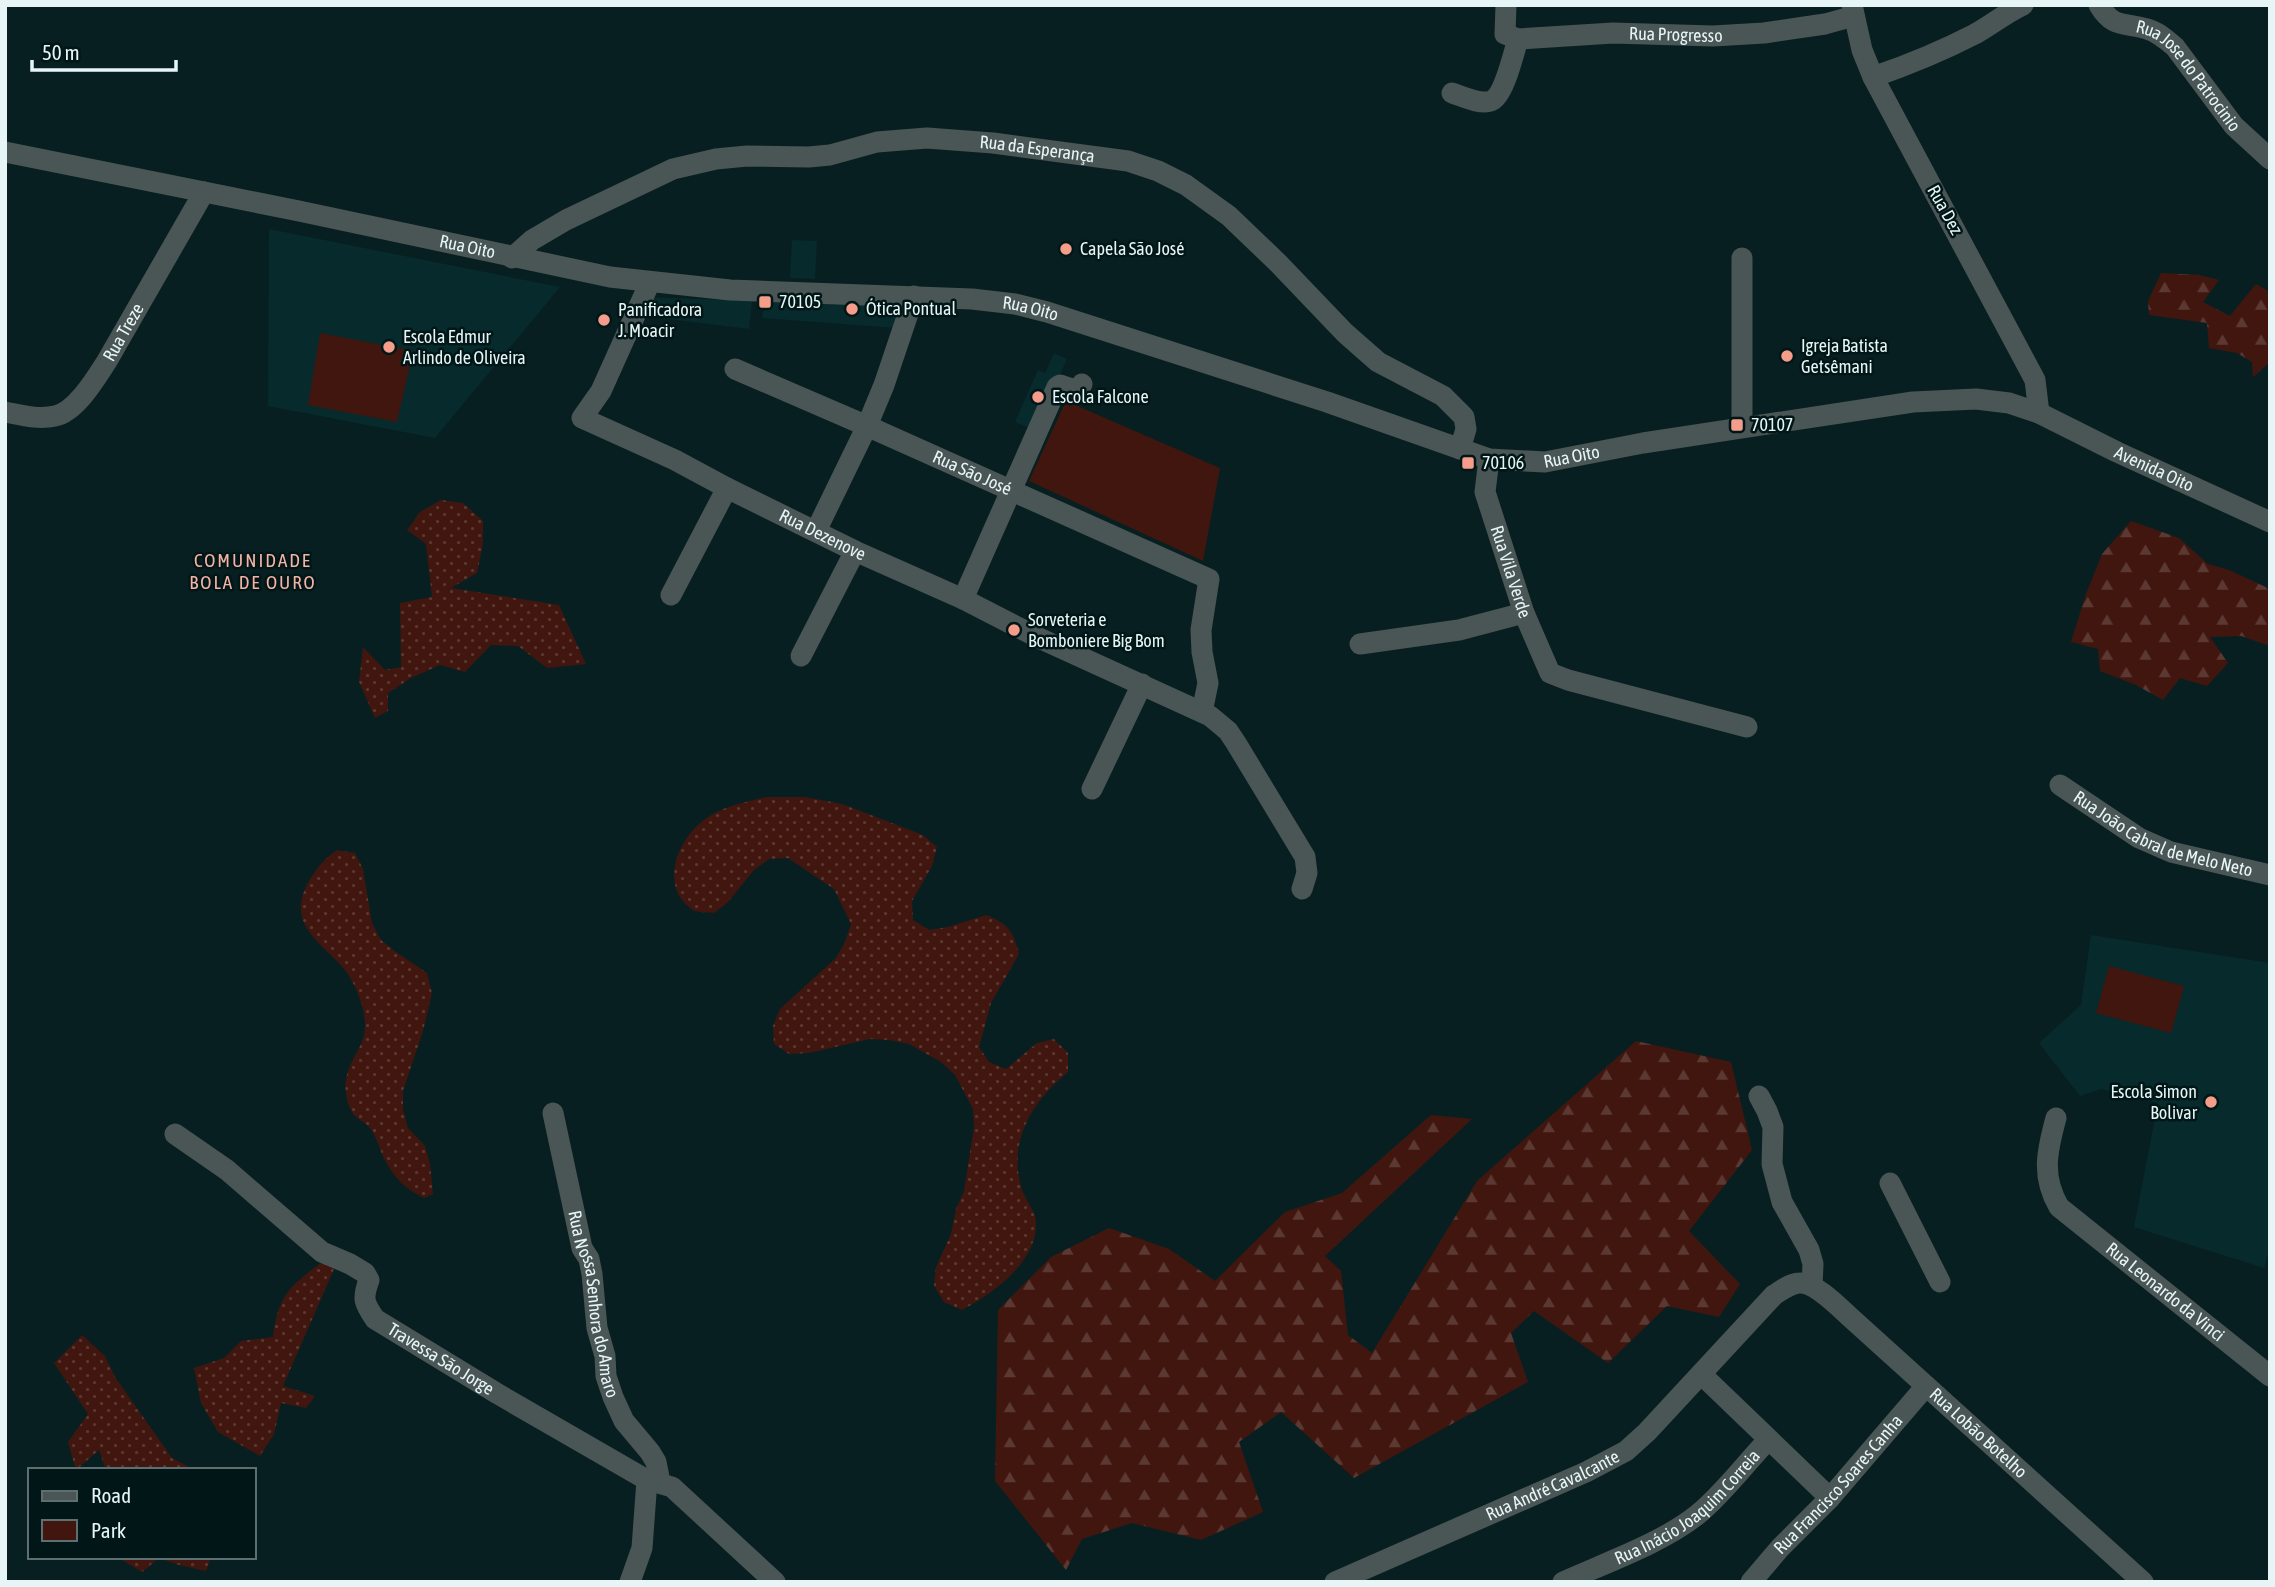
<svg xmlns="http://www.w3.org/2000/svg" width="2275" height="1587" viewBox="0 0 2275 1587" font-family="'Asap Condensed',sans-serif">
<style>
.built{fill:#072a2c}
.grass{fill:url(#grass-dots)}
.forest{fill:url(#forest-firs)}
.green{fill:#40160e}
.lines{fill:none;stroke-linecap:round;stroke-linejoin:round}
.minor{stroke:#4a5555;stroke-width:21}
.tertiary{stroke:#4a5555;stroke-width:21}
.poi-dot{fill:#f49d8b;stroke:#011617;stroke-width:2.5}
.labels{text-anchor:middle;stroke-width:5;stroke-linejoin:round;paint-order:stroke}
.street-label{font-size:18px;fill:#e7f5f6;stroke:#011617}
.poi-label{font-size:18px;fill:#e7f5f6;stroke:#011617;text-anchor:start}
.neighbourhood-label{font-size:19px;letter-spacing:2px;fill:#f5b3a5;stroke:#011617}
</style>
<defs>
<pattern id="grass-dots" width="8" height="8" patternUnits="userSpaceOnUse" patternTransform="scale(1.75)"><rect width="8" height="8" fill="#40160e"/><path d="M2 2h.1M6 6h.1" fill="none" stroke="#5c3832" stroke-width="1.8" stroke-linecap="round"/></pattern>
<pattern id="forest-firs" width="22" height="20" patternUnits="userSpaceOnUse" patternTransform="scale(1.75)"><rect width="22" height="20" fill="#40160e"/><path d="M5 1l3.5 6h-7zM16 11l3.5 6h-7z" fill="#5c3832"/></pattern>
</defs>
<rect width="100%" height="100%" fill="#081f21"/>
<g class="built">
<polygon points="269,229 560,287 435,438 268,406"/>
<polygon points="792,240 817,241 815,279 790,278"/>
<polygon points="644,297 752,301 749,329 637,315"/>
<polygon points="765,302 906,307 898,328 762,318"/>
<polygon points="1054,353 1067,359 1035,430 1015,422 1038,370 1045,373"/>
<polygon points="2091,935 2270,963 2270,1248 2264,1268 2134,1227 2158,1103 2101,1089 2080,1096 2039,1043 2081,1005"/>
</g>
<g class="grass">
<polygon points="441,500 463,503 483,521 483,544 477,573 451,588 559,605 586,664 547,668 518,646 491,645 465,672 440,665 411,678 388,693 388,711 375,718 359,682 363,647 385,670 401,667 400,603 432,597 426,544 407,530 420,512"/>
<path d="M767 797H805L842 804 923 835 937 847 932 866 912 901 913 920 929 930 948 927 986 915C1008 924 1013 930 1019 954L991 1003 979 1047 989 1062 1006 1069 1037 1043 1054 1039 1068 1053V1072C1032 1102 1007 1141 1022 1190 1026 1201 1036 1211 1036 1224 1037 1262 991 1295 962 1310L944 1302 934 1286 936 1267 951 1234 956 1209 964 1191 974 1127 973 1109 955 1075 941 1062 909 1044 889 1040 870 1039 809 1053 789 1054 774 1044 773 1026 780 1009 836 958 845 942 851 924 834 889 788 858 769 859 754 870 728 902 714 913C707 912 698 913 693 910 663 891 673 851 694 829 713 808 740 803 767 797Z"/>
<path d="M337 850 355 853 363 869 372 923 381 940 396 952 427 973 432 993 423 1031 403 1091V1109L408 1128 425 1146 430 1164 433 1194 424 1198C407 1190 395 1179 386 1162 380 1152 378 1139 370 1128 366 1123 359 1120 354 1115 347 1105 344 1090 346 1079 353 1048 371 1046 363 1009 360 996 353 981 345 970 322 942 284 925 309 881 317 868 324 859 337 850Z"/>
<path d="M322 1262 334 1269 283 1386 315 1396 306 1408 281 1403 274 1434 260 1456 218 1432 201 1403 194 1368 224 1358 241 1341 273 1337C278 1295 290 1286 322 1262Z"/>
<polygon points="82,1335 105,1356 115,1377 172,1458 195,1470 106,1470 99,1450 76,1470 68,1442 88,1414 54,1363"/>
<polygon points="117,1557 211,1557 206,1571 179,1565 159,1558 142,1572"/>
</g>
<g class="forest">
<polygon points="2161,273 2199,275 2219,280 2203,302 2230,316 2256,284 2270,292 2270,362 2253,377 2252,362 2237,353 2209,348 2207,323 2149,315 2148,301"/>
<polygon points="2131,521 2179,538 2208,564 2229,570 2270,589 2270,646 2241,636 2210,637 2228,663 2207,686 2180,678 2163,700 2136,685 2100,671 2098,649 2071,642 2086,594 2102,554"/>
<polygon points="1636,1041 1731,1062 1752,1150 1689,1231 1740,1284 1719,1317 1667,1306 1608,1363 1534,1311 1511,1333 1528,1382 1354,1478 1281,1412 1239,1442 1263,1512 1201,1540 1132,1523 1082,1539 1066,1570 995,1481 998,1310 1051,1257 1109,1228 1169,1249 1215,1281 1285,1212 1342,1193 1431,1115 1472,1119 1325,1256 1341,1271 1348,1335 1372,1353 1477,1181"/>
</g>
<g class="green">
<polygon points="320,333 413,351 397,422 308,405"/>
<polygon points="1066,401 1220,468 1203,561 1029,481"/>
<polygon points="2109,966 2184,986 2171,1033 2096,1013"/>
</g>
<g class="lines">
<g class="minor">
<path id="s1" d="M1506 5 1505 34 1518 39 1613 33 1713 36 1764 33 1825 24 1854 16"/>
<path id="s2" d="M2099 5C2113 29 2125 22 2147 29 2158 32 2167 40 2175 47L2234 126 2270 159"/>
<path d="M1873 77C1908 65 1942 51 1975 34 1991 25 2006 13 2023 5"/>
<path d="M1452 93C1462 96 1480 105 1491 101 1504 96 1514 52 1518 39"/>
<path id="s3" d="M512 258 532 240 566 220 673 169 716 159 747 156 809 157 830 155 877 142 927 138 993 143 1128 161 1158 171 1186 185 1229 216 1277 262 1345 333 1378 362 1443 396 1464 417 1466 429 1460 449"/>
<path id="s4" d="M650 282 601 391 582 418 675 460 727 488 855 551 963 599 1039 638 1210 716 1228 731 1236 743 1305 857 1307 873 1302 889"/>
<path id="s5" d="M735 369 867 426 1209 579 1201 630 1202 652 1208 683 1202 712"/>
<path id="s6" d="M5 412C21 415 39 420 55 416 76 412 96 378 107 361L204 192"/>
<path id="s7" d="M2039 413 2117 452 2270 522"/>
<polyline points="1742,427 1742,258"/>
<path id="s8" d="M1489 459 1485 492 1524 613 1550 673 1568 680 1747 727"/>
<polyline points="816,531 867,426 884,385 914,296"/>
<polyline points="671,595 727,488"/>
<polyline points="963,599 1057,387 1060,385 1078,391 1082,384"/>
<polyline points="1360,644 1459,630 1524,613"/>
<polyline points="801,656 855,551"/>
<path id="s9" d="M2060 785 2139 838 2171 852 2270 875"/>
<polyline points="1092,789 1142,684"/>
<polyline points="1759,1096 1767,1111 1773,1127 1772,1164 1782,1202 1809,1250 1813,1264 1812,1286"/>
<path id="s10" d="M553 1113 582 1248 589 1259 592 1274 597 1328 605 1356 606 1376 613 1397 624 1421 650 1452 656 1462 660 1482"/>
<path id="s11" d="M2056 1118C2047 1151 2041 1176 2059 1207L2270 1376"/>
<path id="s12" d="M175 1134 227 1170 322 1252 350 1264 365 1273 369 1280C362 1299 364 1303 375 1319L498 1394 647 1480 672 1487 775 1582"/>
<polyline points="1890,1183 1940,1282"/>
<polyline points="1701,1374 1830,1498"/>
<polyline points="630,1582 642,1548 647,1480"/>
<path id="s13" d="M1335 1582 1586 1472 1626 1451 1647 1432 1774 1295C1782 1290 1791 1283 1800 1283 1815 1282 1840 1308 1851 1318L2143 1582"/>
<path id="s14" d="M1563 1582C1605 1563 1662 1543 1697 1515 1722 1495 1745 1464 1768 1440"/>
<path id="s15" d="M1751 1582 1780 1548 1830 1498 1926 1386"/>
</g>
<path class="tertiary" id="s16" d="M5 152 299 211 610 277 730 290 972 299 1015 304 1047 312 1327 402 1489 459 1545 462 1643 443 1913 402 1976 399 2009 403 2039 413 2035 380 1873 77 1862 50 1852 5"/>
</g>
<g class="poi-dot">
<circle cx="1066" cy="249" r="7"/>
<rect x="758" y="295" width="14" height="14" rx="3.5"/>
<circle cx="852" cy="309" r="7"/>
<circle cx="604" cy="320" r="7"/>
<circle cx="389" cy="347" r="7"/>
<circle cx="1787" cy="356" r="7"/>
<circle cx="1038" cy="397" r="7"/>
<rect x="1730" y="418" width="14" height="14" rx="3.5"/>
<rect x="1461" y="456" width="14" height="14" rx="3.5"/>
<circle cx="1014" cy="630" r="7"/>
<circle cx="2211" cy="1102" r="7"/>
</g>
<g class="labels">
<g class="street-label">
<text dy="6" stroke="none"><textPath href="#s1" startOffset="201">Rua Progresso</textPath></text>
<text dy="6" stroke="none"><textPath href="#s2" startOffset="119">Rua Jose do Patrocinio</textPath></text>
<text dy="6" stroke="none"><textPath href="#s3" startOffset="553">Rua da Esperança</textPath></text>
<text transform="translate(1945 210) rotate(61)" y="6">Rua Dez</text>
<text dy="6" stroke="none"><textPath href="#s16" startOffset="472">Rua Oito</textPath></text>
<text dy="6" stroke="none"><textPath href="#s16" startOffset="1040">Rua Oito</textPath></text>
<text dy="6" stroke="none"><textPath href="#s6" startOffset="161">Rua Treze</textPath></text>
<text dy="6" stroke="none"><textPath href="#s16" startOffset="1606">Rua Oito</textPath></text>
<text dy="6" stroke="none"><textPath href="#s7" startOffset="128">Avenida Oito</textPath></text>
<text dy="6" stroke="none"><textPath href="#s5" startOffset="259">Rua São José</textPath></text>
<text dy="6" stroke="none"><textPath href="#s4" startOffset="420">Rua Dezenove</textPath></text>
<text dy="6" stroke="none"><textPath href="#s8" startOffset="117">Rua Vila Verde</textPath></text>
<text dy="6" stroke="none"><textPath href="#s9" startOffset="116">Rua João Cabral de Melo Neto</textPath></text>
<text dy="6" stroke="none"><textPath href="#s11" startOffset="228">Rua Leonardo da Vinci</textPath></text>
<text dy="6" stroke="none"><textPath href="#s10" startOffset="196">Rua Nossa Senhora do Amaro</textPath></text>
<text dy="6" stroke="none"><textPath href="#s12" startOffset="364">Travessa São Jorge</textPath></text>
<text dy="6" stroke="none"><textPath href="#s13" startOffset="798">Rua Lobão Botelho</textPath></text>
<text dy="6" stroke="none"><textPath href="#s15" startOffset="131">Rua Francisco Soares Canha</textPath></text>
<text dy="6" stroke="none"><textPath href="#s13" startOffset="238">Rua André Cavalcante</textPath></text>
<text dy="6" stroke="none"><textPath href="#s14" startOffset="147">Rua Inácio Joaquim Correia</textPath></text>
</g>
<g class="poi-label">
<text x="1080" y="255">Capela São José</text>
<text x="779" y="308">70105</text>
<text x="866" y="315">Ótica Pontual</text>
<text x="618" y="316">Panificadora<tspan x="618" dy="21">J. Moacir</tspan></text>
<text x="403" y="343">Escola Edmur<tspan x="403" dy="21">Arlindo de Oliveira</tspan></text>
<text x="1801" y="352">Igreja Batista<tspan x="1801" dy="21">Getsêmani</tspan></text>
<text x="1052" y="403">Escola Falcone</text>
<text x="1751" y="431">70107</text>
<text x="1482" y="469">70106</text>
<text x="1028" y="626">Sorveteria e<tspan x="1028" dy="21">Bomboniere Big Bom</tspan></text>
<text x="2197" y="1098" text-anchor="end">Escola Simon<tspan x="2197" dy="21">Bolivar</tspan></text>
</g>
<g class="neighbourhood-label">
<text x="253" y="567">COMUNIDADE<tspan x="253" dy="22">BOLA DE OURO</tspan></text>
</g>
</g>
<rect width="2275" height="1587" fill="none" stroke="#e7f5f6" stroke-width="14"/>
<rect x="28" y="1468" width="228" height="91" fill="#011617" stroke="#5d6f70" stroke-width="2"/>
<rect x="42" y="1491" width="35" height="10" fill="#4a5555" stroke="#5d6f70" stroke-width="2"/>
<text x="91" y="1503" font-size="21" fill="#e7f5f6">Road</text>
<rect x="42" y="1520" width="35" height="21" fill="#40160e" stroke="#5d6f70" stroke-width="2"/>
<text x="91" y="1538" font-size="21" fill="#e7f5f6">Park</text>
<path d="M32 60v10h144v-10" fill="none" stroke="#e7f5f6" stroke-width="3.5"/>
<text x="42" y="60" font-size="21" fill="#e7f5f6" stroke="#011617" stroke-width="5" paint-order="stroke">50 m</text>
</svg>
